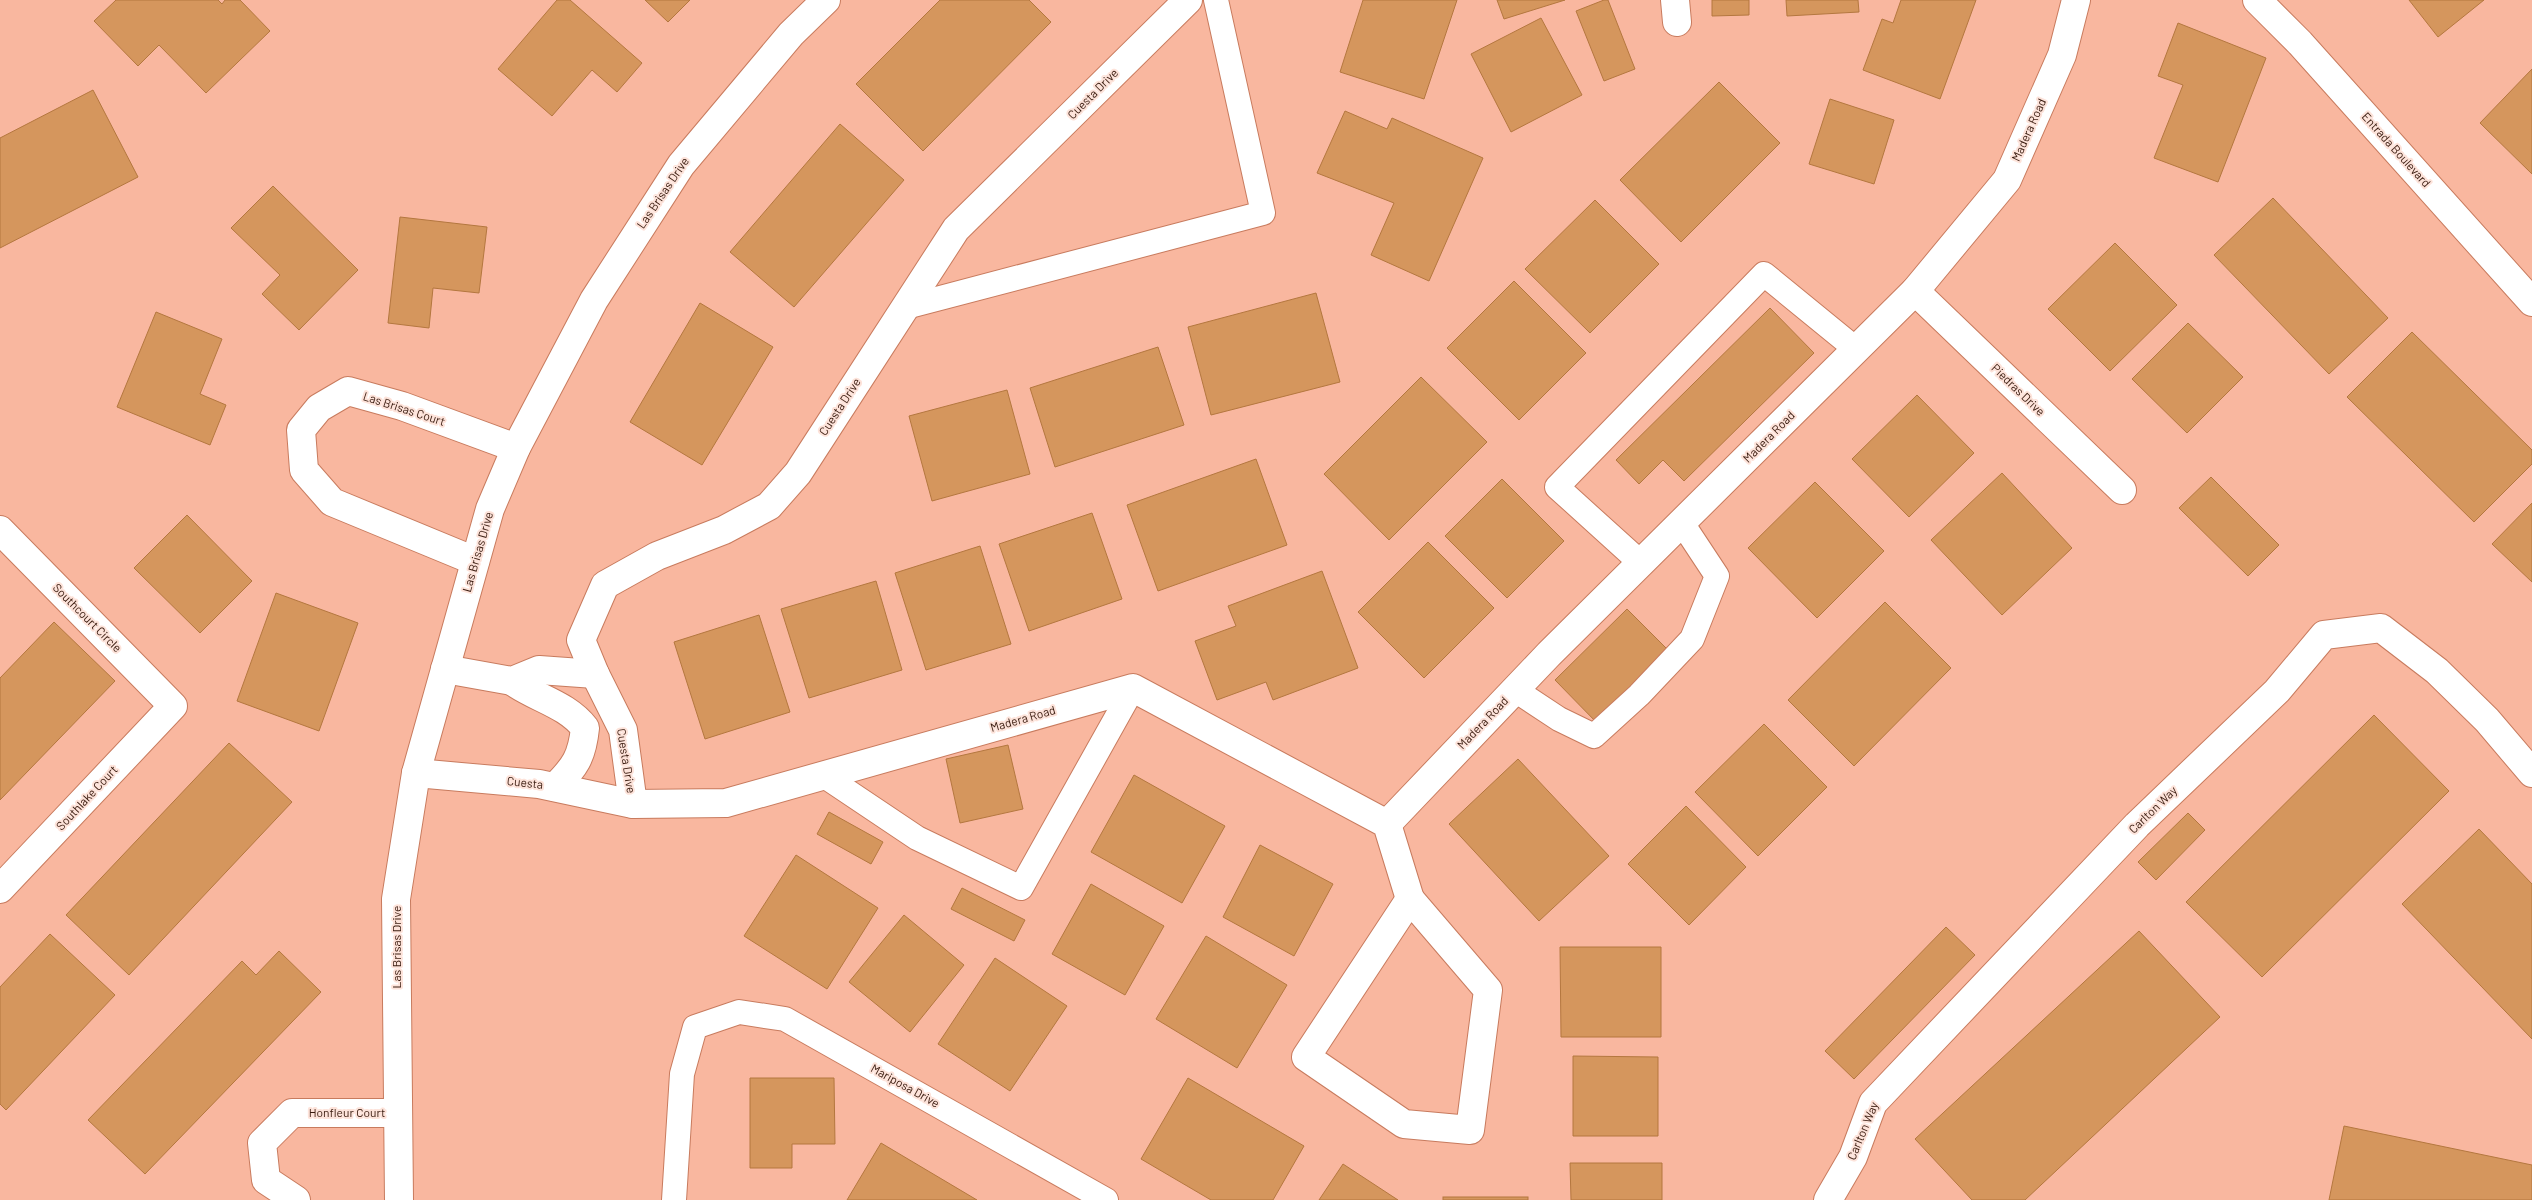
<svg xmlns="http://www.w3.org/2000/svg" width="2532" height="1200" viewBox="0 0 2532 1200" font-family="Barlow,sans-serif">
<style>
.building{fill:#d5965d;stroke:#b4773f}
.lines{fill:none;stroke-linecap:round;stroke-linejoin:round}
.lane-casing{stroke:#c87b5e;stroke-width:26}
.street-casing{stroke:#c87b5e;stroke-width:30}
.secondary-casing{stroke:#c87b5e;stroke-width:30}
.lane{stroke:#fff;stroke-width:24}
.street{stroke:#fff;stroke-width:28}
.secondary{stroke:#fff;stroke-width:28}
.labels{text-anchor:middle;stroke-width:4;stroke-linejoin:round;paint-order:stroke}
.street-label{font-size:12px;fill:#381a0e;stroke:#fde3da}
</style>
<rect width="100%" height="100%" fill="#f9b79f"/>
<g class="building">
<polygon points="116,0 218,0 222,4 225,0 240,0 270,31 206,93 159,45 138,66 94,21"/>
<polygon points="557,0 570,0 642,63 617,92 592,70 552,116 498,69"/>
<polygon points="645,0 690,0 668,22"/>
<polygon points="940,0 1029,0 1051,22 923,151 856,84"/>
<polygon points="1363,0 1457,0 1424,99 1340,72"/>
<polygon points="1497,0 1565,0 1504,19"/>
<polygon points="1604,0 1608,0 1635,69 1604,81 1576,11"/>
<polygon points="1712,0 1749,0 1749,15 1712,16"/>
<polygon points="1786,0 1858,0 1859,12 1787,16"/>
<polygon points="1901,0 1976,0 1940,99 1863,70 1882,19 1893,23"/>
<polygon points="2409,0 2484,0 2438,37"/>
<polygon points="1541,18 1582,95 1511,132 1471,54"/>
<polygon points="2178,23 2266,58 2218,182 2154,158 2183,85 2158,76"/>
<polygon points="2532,69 2532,174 2480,123"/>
<polygon points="1719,82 1780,143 1681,242 1620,180"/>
<polygon points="93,90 138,177 0,248 0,138"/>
<polygon points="1830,99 1894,120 1874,184 1809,164"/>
<polygon points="1345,111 1387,129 1392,118 1483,158 1429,281 1371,255 1394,203 1317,173"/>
<polygon points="840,124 904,180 794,307 730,252"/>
<polygon points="273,186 358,270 299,330 262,294 280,275 231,228"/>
<polygon points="2273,198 2388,318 2329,374 2214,255"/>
<polygon points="1595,200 1659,264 1590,333 1525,269"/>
<polygon points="400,217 487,227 479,293 433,288 429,328 388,323"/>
<polygon points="2115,243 2177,305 2110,371 2048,309"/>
<polygon points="1514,281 1586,353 1519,420 1447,348"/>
<polygon points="1316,293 1340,382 1211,415 1188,327"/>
<polygon points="700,303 773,347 702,465 630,422"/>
<polygon points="1770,308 1814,353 1684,481 1663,460 1639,484 1616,460"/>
<polygon points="156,312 222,339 200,394 226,405 210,445 117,407"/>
<polygon points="2188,323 2243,377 2187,433 2132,379"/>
<polygon points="2412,332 2532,450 2532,464 2474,522 2347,397"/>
<polygon points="1158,347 1184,425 1055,467 1030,388"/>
<polygon points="1421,377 1487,442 1389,540 1324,474"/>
<polygon points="1007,390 1030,474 932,501 909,416"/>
<polygon points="1917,395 1974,453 1909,517 1852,459"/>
<polygon points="1256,459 1287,545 1158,591 1127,505"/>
<polygon points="2002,473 2072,548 2002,615 1931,540"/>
<polygon points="2211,477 2279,545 2248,576 2179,508"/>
<polygon points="1502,479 1564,541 1507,598 1445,536"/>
<polygon points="1815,482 1884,551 1817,618 1748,548"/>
<polygon points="2532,503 2532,582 2492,544"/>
<polygon points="1092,513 1122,599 1029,631 999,544"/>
<polygon points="187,515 252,581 200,633 134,568"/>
<polygon points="1428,542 1494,608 1424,678 1358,612"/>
<polygon points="980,546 1011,644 926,670 895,573"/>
<polygon points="1322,571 1358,668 1273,700 1266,682 1217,700 1195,641 1236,626 1228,606"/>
<polygon points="876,581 902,670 809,698 781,609"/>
<polygon points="276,593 358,623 319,731 237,701"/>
<polygon points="1885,602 1951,668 1854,766 1788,700"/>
<polygon points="1627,609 1671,653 1599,725 1555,680"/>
<polygon points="759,615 790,712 705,739 674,642"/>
<polygon points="54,622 115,681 0,800 0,678"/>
<polygon points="2374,715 2449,791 2262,977 2186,902"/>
<polygon points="1764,724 1827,787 1758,856 1695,792"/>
<polygon points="229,743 292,802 129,975 66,915"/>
<polygon points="1008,745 1023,809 960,823 946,759"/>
<polygon points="1518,759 1609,856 1539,921 1449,824"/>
<polygon points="1134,775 1225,826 1182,903 1091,852"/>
<polygon points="1686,806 1746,867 1689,925 1628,864"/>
<polygon points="829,812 883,842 871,864 817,834"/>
<polygon points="2188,813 2205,830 2156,880 2138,862"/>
<polygon points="2479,829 2532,884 2532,1039 2402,904"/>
<polygon points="1260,845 1333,884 1294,956 1223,917"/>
<polygon points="796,855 878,908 827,989 744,936"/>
<polygon points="1091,884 1164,926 1125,995 1052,954"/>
<polygon points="962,888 1025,920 1014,941 951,909"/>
<polygon points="904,915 964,965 910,1032 849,982"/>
<polygon points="1946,927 1975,955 1854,1079 1825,1051"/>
<polygon points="2139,931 2220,1017 2025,1200 1972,1200 1915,1139"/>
<polygon points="50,934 115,995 6,1110 0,1104 0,987"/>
<polygon points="1206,936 1287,985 1237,1068 1156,1019"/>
<polygon points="1560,947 1661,947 1661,1037 1561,1037"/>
<polygon points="279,951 321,992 145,1174 88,1120 242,961 256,975"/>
<polygon points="995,958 1067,1006 1010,1091 938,1044"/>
<polygon points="1573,1056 1658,1057 1658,1136 1573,1136"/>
<polygon points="750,1078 834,1078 835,1144 792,1144 792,1168 750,1168"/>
<polygon points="1188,1078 1304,1146 1273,1200 1211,1200 1141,1159"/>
<polygon points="2344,1126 2532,1165 2532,1200 2329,1200"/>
<polygon points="881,1143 977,1200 847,1200"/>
<polygon points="1570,1163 1662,1163 1662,1200 1571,1200"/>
<polygon points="1343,1164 1398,1200 1319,1200"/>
<rect x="1443" y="1197" width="85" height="3"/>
</g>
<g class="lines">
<g class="lane-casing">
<g id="lane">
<polyline points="906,307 1263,213 1216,0"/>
<polyline points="1641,563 1557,487 1764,274 1857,350"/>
<polyline points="1515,690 1559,719 1594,736 1639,695 1692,639 1717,576 1682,523"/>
<polyline points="823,775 917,838 1021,888 1133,688"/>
<polyline points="674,1200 682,1074 695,1027 739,1012 785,1019 1106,1200"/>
</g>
</g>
<g class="street-casing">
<g id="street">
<polyline points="1675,0 1677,22"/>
<polyline points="2257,0 2300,43 2532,302"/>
<polyline points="1915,291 2122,490"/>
<polyline points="0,530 173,706 0,889"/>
<polyline points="475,561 332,502 304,470 301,430 319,408 348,391 402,406 516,448"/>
<polyline points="445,669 512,681 539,670 595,674"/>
<path d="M512 681C535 698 567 704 585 728 582 757 575 767 555 787"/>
<polyline points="416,773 539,784 633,804 726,803 1133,688 1387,824 1410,899"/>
<polyline points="633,804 623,730 595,674 581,640 605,585 657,556 724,530 769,506 798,473 956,229 1188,0"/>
<polyline points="1387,824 1549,654 1915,291 2007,180 2062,55 2076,0"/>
<polygon points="1410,899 1488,990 1470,1130 1404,1124 1306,1057"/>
<polyline points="296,1200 266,1180 262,1143 292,1113 398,1113"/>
<polyline points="1828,1200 1853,1157 1873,1103 2137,825 2277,691 2324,635 2381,628 2437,671 2487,720 2532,773"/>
</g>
</g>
<g class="secondary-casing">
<polyline id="secondary" points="399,1200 396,899 416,773 490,509 516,448 594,300 681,165 791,34 826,0"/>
</g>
<use href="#lane" class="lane"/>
<use href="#street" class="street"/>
<use href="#secondary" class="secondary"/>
</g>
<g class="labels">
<g class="street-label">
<text transform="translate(1093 94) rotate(-45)" y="4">Cuesta Drive</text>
<text transform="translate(2029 130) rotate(-66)" y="4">Madera Road</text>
<text transform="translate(2396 150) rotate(48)" y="4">Entrada Boulevard</text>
<text transform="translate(663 193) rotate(-56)" y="4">Las Brisas Drive</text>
<text transform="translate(2018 390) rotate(44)" y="4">Piedras Drive</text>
<text transform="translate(840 407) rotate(-57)" y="4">Cuesta Drive</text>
<text transform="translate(404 409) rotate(18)" y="4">Las Brisas Court</text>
<text transform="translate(1769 437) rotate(-45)" y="4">Madera Road</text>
<text transform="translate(478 552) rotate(-74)" y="4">Las Brisas Drive</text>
<text transform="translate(87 618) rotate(45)" y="4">Southcourt Circle</text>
<text transform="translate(1023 719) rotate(-16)" y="4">Madera Road</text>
<text transform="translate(1483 723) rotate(-46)" y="4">Madera Road</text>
<text transform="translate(626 761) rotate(81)" y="4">Cuesta Drive</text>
<text transform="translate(525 783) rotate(6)" y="4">Cuesta</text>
<text transform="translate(87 798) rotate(-47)" y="4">Southlake Court</text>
<text transform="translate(2153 810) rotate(-44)" y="4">Carlton Way</text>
<text transform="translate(397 947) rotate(-90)" y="4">Las Brisas Drive</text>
<text transform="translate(905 1086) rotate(29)" y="4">Mariposa Drive</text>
<text x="347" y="1117">Honfleur Court</text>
<text transform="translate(1863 1131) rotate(-67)" y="4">Carlton Way</text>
</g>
</g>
</svg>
